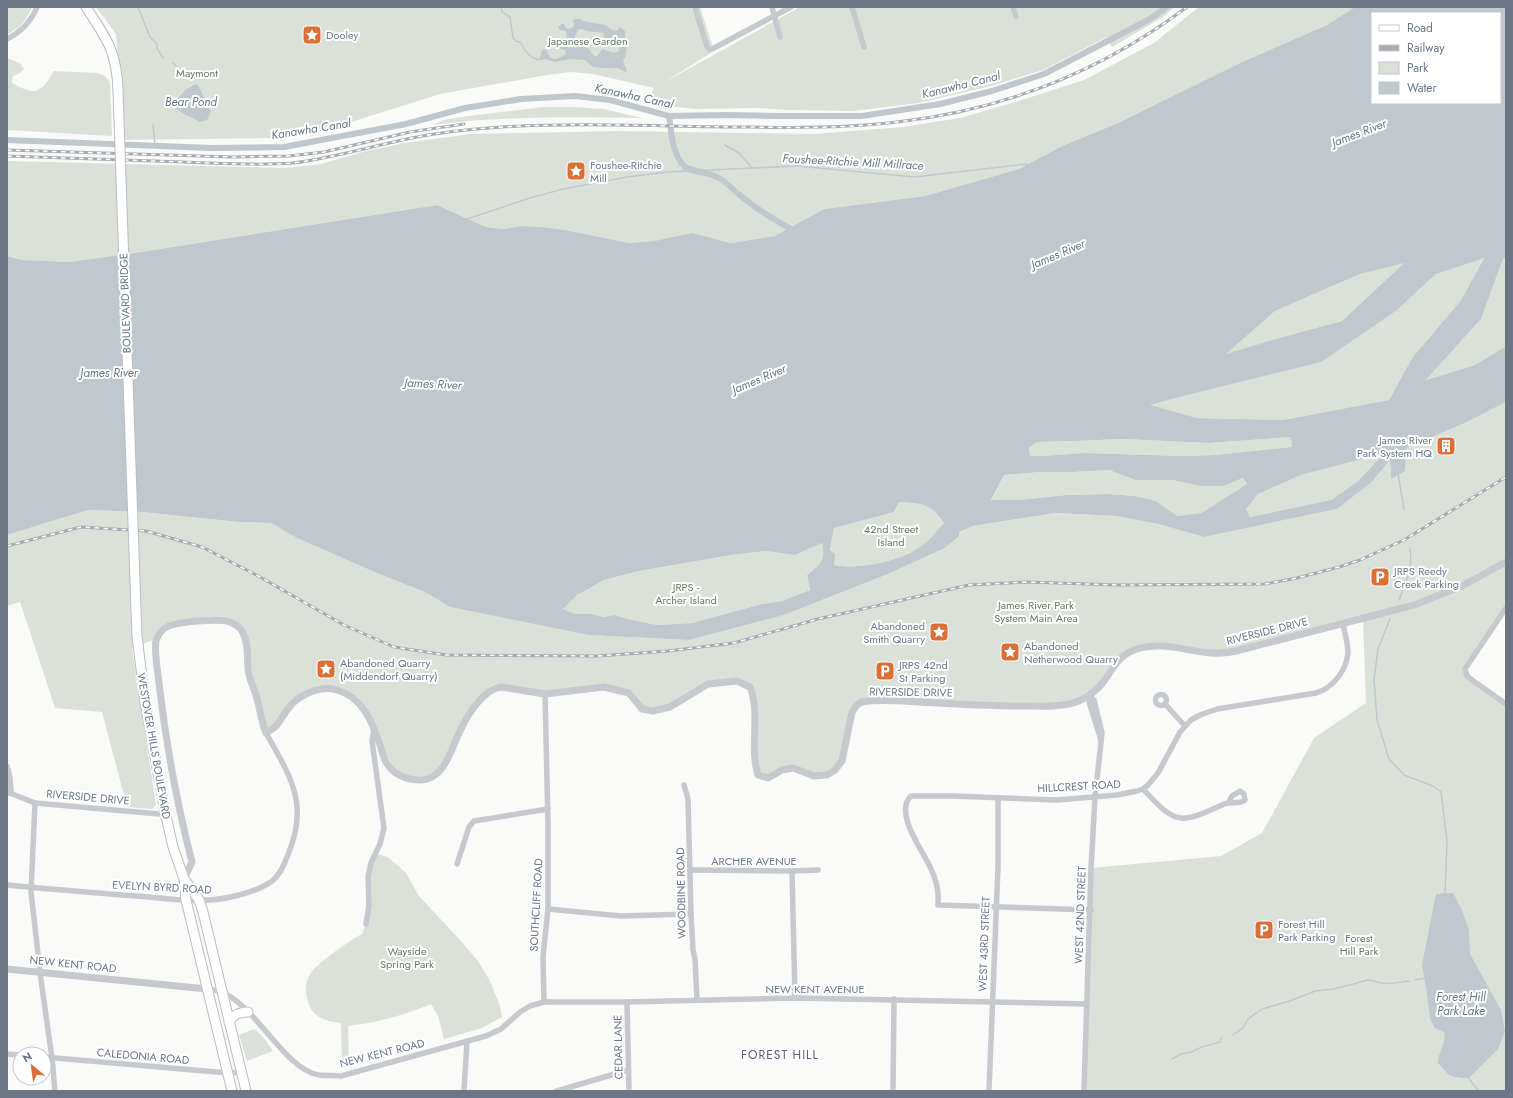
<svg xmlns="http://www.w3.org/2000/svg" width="1513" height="1098" viewBox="0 0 1513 1098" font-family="Jost,sans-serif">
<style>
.green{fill:#dbe1d9}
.water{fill:#c0c8cd;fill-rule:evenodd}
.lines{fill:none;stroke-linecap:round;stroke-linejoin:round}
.stream{stroke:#c0c8cd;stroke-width:1.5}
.canal{stroke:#c0c8cd;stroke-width:6}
.primary-casing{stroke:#b9bdc1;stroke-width:11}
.minor{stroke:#c6c9cd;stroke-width:5.5}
.tertiary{stroke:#c6c9cd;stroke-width:7}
.primary{stroke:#fff;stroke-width:9}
.rail-casing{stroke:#a7acb2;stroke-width:3}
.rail{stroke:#fff;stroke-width:1.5;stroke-dasharray:4.5;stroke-linecap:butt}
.primary-bridge-casing{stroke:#b9bdc1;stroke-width:11;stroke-linecap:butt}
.primary-bridge{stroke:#fff;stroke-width:9}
.labels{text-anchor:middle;stroke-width:4;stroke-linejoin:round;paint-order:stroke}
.poi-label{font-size:11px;fill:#6b7787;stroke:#fff;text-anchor:start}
.park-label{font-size:11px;fill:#667a65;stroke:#fff}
.street-label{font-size:11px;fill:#6b7787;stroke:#fff}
.water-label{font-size:12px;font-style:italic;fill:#677782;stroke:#fff}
.neighbourhood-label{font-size:12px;letter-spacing:1px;fill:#58616d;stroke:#fff}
</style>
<rect width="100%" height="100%" fill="#fafaf8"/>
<g class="green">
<path d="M7 7H32C27 19 20 29 7 34Z"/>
<polygon points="96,7 700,7 714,51 665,82 800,7 1175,7 1163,17 1112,47 1107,37 1043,70 991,86 919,103 853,111 789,110 758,108 697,109 668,106 651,94 654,88 593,74 570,72 547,75 440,94 326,130 272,138 119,140 120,81 116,34"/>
<polygon points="1199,7 1355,7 1327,25 1242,62 1118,123 1060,147 1019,169 925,196 824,209 775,236 731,243 712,238 629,243 565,230 543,227 522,226 503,229 486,227 437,205 141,252 69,262 22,260 7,256 7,161 286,168 321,164 366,151 405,143 470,134 618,131 813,134 903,127 960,118 1022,100 1084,80 1154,43"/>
<path d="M7 58 20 63 24 69 19 74 13 76 12 83C36 96 40 94 54 71L97 73 105 76 110 82 112 136 7 130Z"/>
<path d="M544 107H573L604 109 642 118C573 117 502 116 433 125L444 120 461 117Z"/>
<polygon points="1484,257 1461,300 1412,358 1389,400 1283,420 1197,418 1149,405 1183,396 1397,310 1436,274"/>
<polygon points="1506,258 1506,346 1475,365 1426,380 1481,319 1503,259"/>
<polygon points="1405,262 1342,321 1275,339 1225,355 1275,311 1360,274"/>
<polygon points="1506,402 1506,608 1467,666 1466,674 1506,704 1506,1091 1084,1091 1091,868 1221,856 1262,833 1314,738 1366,703 1363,620 1233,652 1178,647 1132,651 1090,696 1063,705 908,701 857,705 839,766 821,776 793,768 768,778 758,775 754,698 750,687 737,681 708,684 670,707 642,709 629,693 604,687 545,694 501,687 480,700 445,764 421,780 395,772 362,706 334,689 307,693 266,733 261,718 247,645 236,625 212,622 171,625 157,638 132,649 156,805 152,809 127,807 102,712 55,708 20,602 7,606 7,535 88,510 142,512 239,522 271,523 297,538 379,574 425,592 450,607 588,635 689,640 784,615 888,574 945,548 959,532 973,526 1055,513 1117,516 1158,524 1204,537 1337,509 1372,482 1390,460 1391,479 1398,474 1406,448 1465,423"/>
<polygon points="1292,437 1292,447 1215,455 1183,456 1083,453 1043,456 1030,456 1029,448 1037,442 1075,441 1122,439 1209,443"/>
<polygon points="1385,452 1358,481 1331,500 1250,517 1246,509 1257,494 1301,475"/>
<polygon points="1109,470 1136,479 1172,480 1200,486 1224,486 1243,478 1247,484 1201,513 1177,516 1156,501 1135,496 1108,494 1066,495 1018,500 991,501 1004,475 1041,472 1074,472"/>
<path d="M899 502C922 504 929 502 944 523 937 531 930 540 920 547 901 561 858 570 834 565V554L830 551 834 528 894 512Z"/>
<path d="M822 543C826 560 820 565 807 575L810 590 782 601 762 604 692 623 657 625 628 619 614 615 604 617 591 614H575L563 609 576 596 604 580 639 571 731 555 766 551 795 555Z"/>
<path d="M375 854 388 857 406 873 419 896 459 939 478 961 490 981 500 1006 502 1017 482 1028 444 1039 438 1016 431 1004C405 1015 376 1023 348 1026L349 1067H342L341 1023C329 1022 315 1018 310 1007 305 996 304 985 310 974 316 964 350 940 362 934L366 924V890Z"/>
<polygon points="254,1029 263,1037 273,1051 247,1061 239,1035"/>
</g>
<g class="water">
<path d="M1355 7H1506V258L1503 259 1481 319 1426 380 1475 365 1506 346V402L1465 423 1406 448 1405 471 1391 479 1390 460 1372 482 1337 509 1204 537 1158 524 1117 516 1055 513 973 526 959 532V536L945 548 888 574 784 615 689 640 588 635 450 607 425 592 379 574 297 538 271 523 239 522 142 512 88 510 7 535V256L22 260 69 262 141 252 437 205 486 227 503 229 522 226 543 227 565 230 629 243 655 241 692 233 731 243 775 236 824 209 925 196 1019 169 1060 147 1118 123 1242 62 1327 25ZM1372 13H1500V103H1372ZM1484 258 1461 300 1412 358 1389 400 1283 420 1197 418 1150 405 1183 396 1321 362 1397 310 1436 274ZM1404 263 1342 321 1275 339 1226 354 1275 311 1360 274ZM1291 437 1292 447 1215 455 1183 456 1083 453 1043 456H1030L1029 448 1037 442 1075 441 1122 439 1209 443ZM1384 453 1358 481 1331 500 1250 517 1246 509 1258 494 1301 475ZM1109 470 1136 480H1172L1200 486H1224L1243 478 1247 484 1201 513 1177 516 1156 501 1135 496 1108 494 1066 495 1018 500H991L1004 475 1041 472H1074ZM899 502C922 504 929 502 944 523 937 531 930 540 920 547 901 561 858 570 834 565L835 554 830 550 834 528 894 512ZM822 543C826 560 820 565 807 575L810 590 782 601 762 604 692 623 657 625 628 619 614 615 604 617 591 614H575L563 609 576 596 604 580 639 571 731 555 766 551 795 555Z"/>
<path d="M575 19H581L583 21 605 25 614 31 618 30 620 27 625 31C625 41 629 53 623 61L627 71 625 72 618 68H604L593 67 585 60 571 59 554 62 546 59 539 60 542 51 546 49C551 61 553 62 566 54L565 50C559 50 556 44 549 46L553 41 567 37 566 31 560 30 558 27 563 23 567 29 572 28 574 26 573 20ZM582 29C590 33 596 31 604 33V37L616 43 620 47 619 51 614 53 602 49 597 56H594L588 48 582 47 579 44H575L573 41 578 30Z"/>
<path d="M197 84C203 93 206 103 211 112L207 120 200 122 177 110 175 102C182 93 187 87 197 84Z"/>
<path d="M1453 893 1462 910 1469 930 1470 954 1501 1010 1505 1031 1498 1049 1469 1078C1451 1078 1450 1077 1438 1063 1438 1052 1447 1042 1444 1032L1435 1028 1430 1019 1427 993 1422 965 1436 894Z"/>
</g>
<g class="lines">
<g class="stream">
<polyline points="138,7 150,37 157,44 157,48 163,58"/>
<path d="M501 7 502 12 510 17 513 38 516 41 520 42C524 50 530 58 539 60"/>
<polyline points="173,63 179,69 183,76"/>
<polyline points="153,124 155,146"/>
<polyline points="725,145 739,153 752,168"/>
<polyline points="467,219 530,198 563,189 627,177 666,172 797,166 914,177 1027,164"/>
<polyline points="1398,474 1404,509"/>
<path d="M1399 600C1406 581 1413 569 1410 548"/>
<polyline points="1390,619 1378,649 1374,680 1377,720 1389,759 1404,775 1433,786 1441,792 1447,841 1445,894"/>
<polyline points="1415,980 1424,978"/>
<path d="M1233 1035 1243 1028 1248 1019 1262 1009 1290 1001 1315 991 1334 989 1368 980C1374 980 1376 982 1381 983 1390 985 1400 982 1409 981"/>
<polyline points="1172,1059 1181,1054 1191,1052 1202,1047 1220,1042 1222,1037"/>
<polyline points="1469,1078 1475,1087 1480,1091"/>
</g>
<g class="canal">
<path d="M669 116C672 133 671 150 683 165 689 172 708 172 717 177 728 183 736 193 746 200 759 211 774 219 789 228"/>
<polyline points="7,140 211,148 284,147 406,124 465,108 521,99 575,96 610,100 669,116 727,115 779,116 862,116 940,104 992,91 1044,74 1150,19 1167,7"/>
</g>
<g class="primary-casing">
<g id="primary">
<path d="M86 7C107 39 117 52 118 91"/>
<polyline points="136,610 137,636 145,702 165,812 173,847 184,879 186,900 232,1091"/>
<polyline points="185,880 199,900 203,912 246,1091"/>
<path d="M229 1022C233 1014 239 1012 248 1012"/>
</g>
</g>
<g class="minor">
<polyline points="695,7 707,47 709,49 712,49 791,7"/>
<polyline points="772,7 780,37"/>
<polyline points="852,7 864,47"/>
<polyline points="1013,7 1016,17"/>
<path d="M7 39C21 32 31 22 37 7"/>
<polyline points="1506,608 1465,669 1467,676 1472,680 1506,704"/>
<circle cx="1161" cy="700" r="5.5"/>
<polyline points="1090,696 1089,702 1101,740"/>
<polyline points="1165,704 1185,726"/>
<polyline points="7,766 10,777 11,793"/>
<polyline points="684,785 688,799 691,914 693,950 695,959 697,1000"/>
<path d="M1143 789C1177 826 1180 824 1224 804 1231 801 1238 805 1245 800L1244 794 1240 791 1232 796 1229 802"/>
<polyline points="7,792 35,803 159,814 165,812"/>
<polyline points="35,803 31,892 41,980 52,1058 55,1091"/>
<polyline points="457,864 469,827 474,821 548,809"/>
<polyline points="691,870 792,871 818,870"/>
<polyline points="792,871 795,998"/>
<path d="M7 885C50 889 93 893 137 896 160 898 187 902 209 900 228 899 257 892 272 881 281 874 285 862 289 852 309 803 290 776 266 733"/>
<polyline points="548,909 621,916 691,914"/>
<path d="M1091 910 938 905C939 892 937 881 931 869 924 852 893 813 911 796H953L1057 800 1117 795 1137 791 1143 789 1148 785 1158 773 1180 732 1191 720 1200 715 1217 709 1316 693C1333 688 1346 671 1348 653 1348 644 1345 634 1343 624"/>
<polyline points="366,924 369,906 368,876 371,863 380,844 384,828 372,741 374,729"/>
<path d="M207 989C212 990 218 990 222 992 258 1008 284 1069 319 1075 326 1076 334 1075 341 1076L486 1036 501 1029 520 1012 530 1006 544 1002H627L795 998 1087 1004"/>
<polyline points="544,1002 543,957 548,909 548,824 545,694"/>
<polyline points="627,1002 629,1091"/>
<polyline points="7,1054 20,1055"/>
<polyline points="44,1057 228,1073 241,1072"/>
<polyline points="464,1091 467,1041"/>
<polyline points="557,1091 628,1070"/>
<polyline points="893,1091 894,999"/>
<polyline points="989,1091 998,867 998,798"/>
<polyline points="1084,1091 1091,868 1095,797 1102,733 1094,700 1090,696"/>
</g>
<g class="tertiary">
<path d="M184 879 192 862C177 804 166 744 159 683 158 672 154 652 156 641 158 635 162 629 167 627 176 622 220 618 230 622 235 624 241 628 243 633 249 644 247 658 248 669 249 678 253 687 256 695 260 708 261 721 266 733 269 731 273 729 276 726 284 716 288 705 299 698 310 691 324 686 337 690 362 697 372 721 380 745 382 750 383 757 386 762 392 774 406 780 419 780 445 781 451 748 461 729 468 714 484 689 501 687L545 694 604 687 629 693 642 709 653 711 670 707 708 684 737 681 750 687C761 715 749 746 758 775L768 778 782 770 793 768 814 776 827 775 835 770 842 761 852 712 857 705 862 702C880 699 901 701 919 702 955 704 990 706 1025 706 1037 706 1050 707 1062 705 1076 704 1089 697 1099 687 1113 672 1115 656 1137 649 1162 641 1186 651 1211 653 1223 654 1233 652 1244 649L1414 605 1462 586 1506 562"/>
<polyline points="7,969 207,989"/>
</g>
<use href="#primary" class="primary"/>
<g class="rail-casing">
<g id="rail">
<polyline points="7,150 232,157 289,156 324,152 410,132 464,124"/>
<path d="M7 156C66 158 124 160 183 162 219 163 256 166 293 163 333 158 372 146 412 138 441 132 472 129 502 127 585 122 668 127 751 127 800 128 849 128 897 122 1003 110 1102 71 1187 7"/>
<polyline points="7,546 81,527 146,531 202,547 260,577 344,625 394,647 446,655 598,656 668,651 734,643 818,619 969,585 1027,582 1117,585 1265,584 1297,578 1339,567 1360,560 1404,540 1506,477"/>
</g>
</g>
<use href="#rail" class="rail"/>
<g class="primary-bridge-casing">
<polyline id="primary-bridge" points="118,91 136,610"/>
</g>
<use href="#primary-bridge" class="primary-bridge"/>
</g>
<defs>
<g id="sight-square" transform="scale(1)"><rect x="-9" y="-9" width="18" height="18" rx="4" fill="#db6f37" stroke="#fff"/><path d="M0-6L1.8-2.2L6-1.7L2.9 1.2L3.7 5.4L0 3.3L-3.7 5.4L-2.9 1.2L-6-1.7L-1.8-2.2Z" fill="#fff"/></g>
<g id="building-square" transform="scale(1)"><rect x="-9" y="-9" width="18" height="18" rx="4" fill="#db6f37" stroke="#fff"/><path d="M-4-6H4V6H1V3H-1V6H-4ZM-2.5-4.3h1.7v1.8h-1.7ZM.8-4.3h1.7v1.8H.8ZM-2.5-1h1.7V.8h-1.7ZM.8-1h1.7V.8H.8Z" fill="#fff"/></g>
<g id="parking-square" transform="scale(1)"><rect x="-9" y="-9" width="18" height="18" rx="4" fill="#db6f37" stroke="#fff"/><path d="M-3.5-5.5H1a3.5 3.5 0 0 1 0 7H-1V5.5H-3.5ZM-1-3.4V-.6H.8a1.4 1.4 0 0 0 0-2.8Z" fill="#fff"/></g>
</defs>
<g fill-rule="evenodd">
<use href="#sight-square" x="312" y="35"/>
<use href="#sight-square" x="576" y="171"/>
<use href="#building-square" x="1446" y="446"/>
<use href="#parking-square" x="1380" y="577"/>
<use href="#sight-square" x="939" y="632"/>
<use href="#sight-square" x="1010" y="652"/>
<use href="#sight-square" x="326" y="669"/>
<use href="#parking-square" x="885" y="671"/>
<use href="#parking-square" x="1264" y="930"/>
</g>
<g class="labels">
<g class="poi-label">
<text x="326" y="39">Dooley</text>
<text x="590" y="169">Foushee-Ritchie<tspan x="590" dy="13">Mill</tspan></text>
<text x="1432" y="444" text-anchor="end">James River<tspan x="1432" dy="13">Park System HQ</tspan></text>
<text x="1394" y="575">JRPS Reedy<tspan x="1394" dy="13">Creek Parking</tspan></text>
<text x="925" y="630" text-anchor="end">Abandoned<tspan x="925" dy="13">Smith Quarry</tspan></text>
<text x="1024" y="650">Abandoned<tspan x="1024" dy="13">Netherwood Quarry</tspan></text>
<text x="340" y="667">Abandoned Quarry<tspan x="340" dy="13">(Middendorf Quarry)</tspan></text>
<text x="899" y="669">JRPS 42nd<tspan x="899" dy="13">St Parking</tspan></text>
<text x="1278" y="928">Forest Hill<tspan x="1278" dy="13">Park Parking</tspan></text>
</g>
<g class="park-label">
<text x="588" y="45">Japanese Garden</text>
<text x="197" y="77">Maymont</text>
<text x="891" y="533">42nd Street<tspan x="891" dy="13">Island</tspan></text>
<text x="686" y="591">JRPS -<tspan x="686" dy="13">Archer Island</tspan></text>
<text x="1036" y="609">James River Park<tspan x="1036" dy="13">System Main Area</tspan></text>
<text x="1359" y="942">Forest<tspan x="1359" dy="13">Hill Park</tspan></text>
<text x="407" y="955">Wayside<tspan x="407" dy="13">Spring Park</tspan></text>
</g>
<g class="street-label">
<text transform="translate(125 303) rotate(-92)" y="4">BOULEVARD BRIDGE</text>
<text transform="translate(1267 631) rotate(-14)" y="4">RIVERSIDE DRIVE</text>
<text transform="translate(911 692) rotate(1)" y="4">RIVERSIDE DRIVE</text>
<text transform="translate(154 746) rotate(80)" y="4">WESTOVER HILLS BOULEVARD</text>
<text transform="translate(1079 786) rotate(-3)" y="4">HILLCREST ROAD</text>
<text transform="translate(88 797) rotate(5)" y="4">RIVERSIDE DRIVE</text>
<text x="754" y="865">ARCHER AVENUE</text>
<text transform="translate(162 887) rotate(3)" y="4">EVELYN BYRD ROAD</text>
<text transform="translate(681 893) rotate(-91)" y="4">WOODBINE ROAD</text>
<text transform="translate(536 905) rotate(-87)" y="4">SOUTHCLIFF ROAD</text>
<text transform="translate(1080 915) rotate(-88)" y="4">WEST 42ND STREET</text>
<text transform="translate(984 944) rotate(-88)" y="4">WEST 43RD STREET</text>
<text transform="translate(73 964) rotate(6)" y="4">NEW KENT ROAD</text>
<text x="815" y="993">NEW KENT AVENUE</text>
<text transform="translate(618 1047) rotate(-91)" y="4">CEDAR LANE</text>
<text transform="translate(382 1053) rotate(-14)" y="4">NEW KENT ROAD</text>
<text transform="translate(143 1056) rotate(5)" y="4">CALEDONIA ROAD</text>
</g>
<g class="water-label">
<text transform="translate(961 85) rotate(-14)" y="4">Kanawha Canal</text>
<text transform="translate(634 96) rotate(12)" y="4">Kanawha Canal</text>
<text x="191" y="106">Bear Pond</text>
<text transform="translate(311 129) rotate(-9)" y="4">Kanawha Canal</text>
<text transform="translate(1359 133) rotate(-21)" y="4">James River</text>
<text transform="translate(853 162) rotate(3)" y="4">Foushee-Ritchie Mill Millrace</text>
<text transform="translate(1058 254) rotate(-23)" y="4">James River</text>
<text x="109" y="377">James River</text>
<text transform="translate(759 379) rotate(-23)" y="4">James River</text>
<text transform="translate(433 384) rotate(3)" y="4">James River</text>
<text x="1461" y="1001">Forest Hill<tspan x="1461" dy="14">Park Lake</tspan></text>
</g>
<g class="neighbourhood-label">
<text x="780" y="1059">FOREST HILL</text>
</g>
</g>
<rect width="1513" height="1098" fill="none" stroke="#6b7787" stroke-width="16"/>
<rect x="1371" y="12" width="130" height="92" fill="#ffffff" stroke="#c4c9cf"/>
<rect x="1379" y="25" width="20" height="6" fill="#ffffff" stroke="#c4c9cf"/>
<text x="1407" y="32" font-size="12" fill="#6b7787">Road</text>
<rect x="1379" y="45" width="20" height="6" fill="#a7acb2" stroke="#c4c9cf"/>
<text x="1407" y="52" font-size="12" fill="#6b7787">Railway</text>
<rect x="1379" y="62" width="20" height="12" fill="#dbe1d9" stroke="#c4c9cf"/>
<text x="1407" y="72" font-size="12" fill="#6b7787">Park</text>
<rect x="1379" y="82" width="20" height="12" fill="#c0c8cd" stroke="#c4c9cf"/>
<text x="1407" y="92" font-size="12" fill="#6b7787">Water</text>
<g transform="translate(32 1066) rotate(331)"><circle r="19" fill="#ffffff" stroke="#c4c9cf"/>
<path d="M0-3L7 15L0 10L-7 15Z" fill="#db6f37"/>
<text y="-6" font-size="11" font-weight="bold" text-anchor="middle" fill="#6b7787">N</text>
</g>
</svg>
